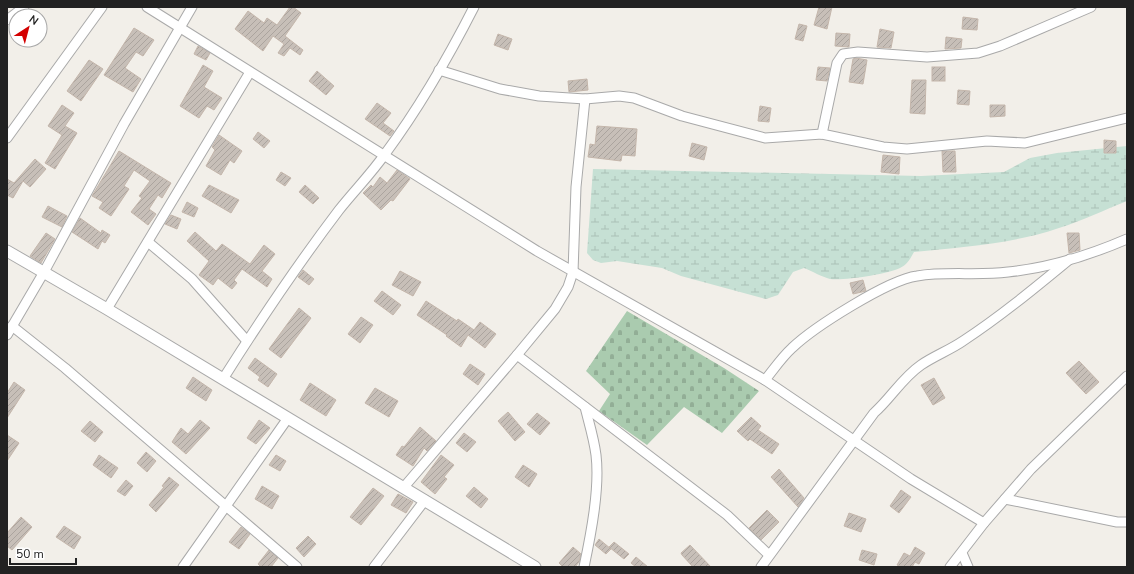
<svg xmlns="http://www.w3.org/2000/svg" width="1134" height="574" viewBox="0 0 1134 574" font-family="'Nunito Sans',sans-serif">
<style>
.wetland{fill:url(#wetland-marsh)}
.cemetery{fill:url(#cemetery-stones)}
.building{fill:url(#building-hatch);stroke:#c4b6ab}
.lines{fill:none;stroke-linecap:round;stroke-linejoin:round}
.minor-casing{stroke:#a9a9a9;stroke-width:11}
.tertiary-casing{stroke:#a9a9a9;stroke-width:13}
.minor{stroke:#fff;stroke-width:9}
.tertiary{stroke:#fff;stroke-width:11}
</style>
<defs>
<pattern id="wetland-marsh" width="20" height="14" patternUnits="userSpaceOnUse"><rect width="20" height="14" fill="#c6e0d4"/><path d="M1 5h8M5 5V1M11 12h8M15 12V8" fill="none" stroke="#aac0b6"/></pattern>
<pattern id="cemetery-stones" width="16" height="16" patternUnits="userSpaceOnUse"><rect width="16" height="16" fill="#aacbaf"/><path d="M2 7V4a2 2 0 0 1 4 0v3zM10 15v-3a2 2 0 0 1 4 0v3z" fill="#92ae96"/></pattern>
<pattern id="building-hatch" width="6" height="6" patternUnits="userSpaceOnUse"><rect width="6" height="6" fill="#c7bfb8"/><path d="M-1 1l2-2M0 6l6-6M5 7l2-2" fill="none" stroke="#aba49e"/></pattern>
</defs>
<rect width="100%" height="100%" fill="#f2efe9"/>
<path class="wetland" d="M1127 146V201C1104 210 1082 221 1059 228 1012 244 962 247 914 252 910 259 907 265 900 268 888 274 843 281 830 279 822 277 812 271 804 268L793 272 778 295 766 299 681 276 662 268 617 261 601 263 593 260 587 253 593 169 921 176 1004 172 1030 158 1057 153Z"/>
<polygon class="cemetery" points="627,311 724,368 759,391 722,433 684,407 647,445 599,411 610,394 586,371"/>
<g class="building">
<polygon points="290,7 293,7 301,13 285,36 303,50 300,55 290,48 284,56 278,53 284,44 273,36 263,51 235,29 248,11 264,23 267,18 277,25"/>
<polygon points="819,7 832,7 827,29 814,25"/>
<polygon points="963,17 978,19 977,30 962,29"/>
<polygon points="799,24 807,26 803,41 795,39"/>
<polygon points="134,28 154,40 143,56 136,52 125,68 141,79 133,92 104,75"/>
<polygon points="880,29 894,32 891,48 877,47"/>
<polygon points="836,33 850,34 849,47 835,46"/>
<polygon points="498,34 512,39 508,50 494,45"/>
<polygon points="946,37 962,39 961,48 945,49"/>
<polygon points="198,46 210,53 206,60 194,54"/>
<polygon points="856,58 867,60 863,84 849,82 853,59"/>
<polygon points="89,60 103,69 81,101 67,91"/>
<polygon points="203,65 213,71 204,87 222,98 214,110 207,106 199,118 180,106"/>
<polygon points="818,67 830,68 827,81 816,80"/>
<rect x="932" y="67" width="13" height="14"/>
<polygon points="317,71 334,86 326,95 309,81"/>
<polygon points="587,79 588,90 569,92 568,81"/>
<polygon points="912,80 926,80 925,114 910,113"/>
<polygon points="958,90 970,91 969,105 957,104"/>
<polygon points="377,103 391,113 383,123 394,131 390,136 365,119"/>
<polygon points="62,105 74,113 65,126 77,133 55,169 45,163 62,135 48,126"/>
<polygon points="990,105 1005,105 1005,116 990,117"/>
<polygon points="760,106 771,108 769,122 758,121"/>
<polygon points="597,126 637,129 635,156 622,155 621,161 588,157 590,144 595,145"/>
<polygon points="258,132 270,141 264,148 253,139"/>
<polygon points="219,135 242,151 234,163 230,160 221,175 206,166 215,150 212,147"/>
<polygon points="1104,140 1116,141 1116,153 1104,153"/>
<polygon points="692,143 707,147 704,160 689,156"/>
<polygon points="119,151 171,183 162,198 158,195 149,209 156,214 148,225 131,212 142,198 139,196 150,181 134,170 124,186 129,189 111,216 99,208 103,202 92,196"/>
<polygon points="942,151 955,151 956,172 943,172"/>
<polygon points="883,155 900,157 899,174 881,172"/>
<polygon points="35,159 46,169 30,187 23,181 13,198 7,195 7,179 14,183"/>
<polygon points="397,170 410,179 393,201 391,200 381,210 363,193 371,185 373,187 380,177 387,183"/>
<polygon points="281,172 291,178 285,186 276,180"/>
<polygon points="209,185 239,200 231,213 202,196"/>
<polygon points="305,185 319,198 313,204 299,192"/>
<polygon points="187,202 198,208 194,217 182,212"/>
<polygon points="48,206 67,216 62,227 42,217"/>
<polygon points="171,215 181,219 177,229 165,224"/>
<polygon points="80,218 101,233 102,230 110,235 105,243 102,241 98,249 72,232"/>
<polygon points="195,232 216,251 222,244 250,264 264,245 275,254 262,271 272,279 267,287 242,269 234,280 237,283 232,289 218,278 213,285 199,275 209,261 187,241"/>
<polygon points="46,233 55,239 41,263 30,256"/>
<polygon points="1067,233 1079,233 1080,250 1069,253"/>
<polygon points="303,270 314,279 309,285 298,277"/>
<polygon points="400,271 421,282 413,296 392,285"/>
<polygon points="863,280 866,291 853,294 850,283"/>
<polygon points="382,291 401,305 393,315 374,301"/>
<polygon points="426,301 457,321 458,319 474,330 480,322 496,334 485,348 468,335 461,347 446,336 447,335 417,315"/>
<polygon points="299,308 311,318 281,358 269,349"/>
<polygon points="361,317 373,325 360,343 348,334"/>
<polygon points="255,358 277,374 268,387 258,380 260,377 248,368"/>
<polygon points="1079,361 1099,382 1086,394 1066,373"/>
<polygon points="470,364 485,374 478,385 463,374"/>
<polygon points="193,377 212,390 206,401 186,388"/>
<polygon points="934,378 945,398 933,405 921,385"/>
<polygon points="14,382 25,390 7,418 7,393"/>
<polygon points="310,383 336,400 326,416 300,400"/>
<polygon points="375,388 398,401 389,417 365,403"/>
<polygon points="508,412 525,432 515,441 498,421"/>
<polygon points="537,413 550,423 540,435 527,424"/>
<polygon points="751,417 761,426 758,430 779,444 772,454 750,439 748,441 737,431"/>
<polygon points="200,420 210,428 186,454 172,442 181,428 188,434"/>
<polygon points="259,420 270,428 256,444 247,438"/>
<polygon points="90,421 103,432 95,442 81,431"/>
<polygon points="420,427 436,441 427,451 424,448 413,466 396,455 402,446 404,447"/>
<polygon points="464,433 476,442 467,452 456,443"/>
<polygon points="7,435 19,443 7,461"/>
<polygon points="146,452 156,461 147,472 137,463"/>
<polygon points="99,455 118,468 111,478 93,465"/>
<polygon points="276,455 286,461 280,471 269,465"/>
<polygon points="441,455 454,465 444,477 447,479 435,494 421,482"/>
<polygon points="523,465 537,474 529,487 515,477"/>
<polygon points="779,469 804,498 798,507 771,477"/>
<polygon points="169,477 179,485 156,512 149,505 164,487 162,486"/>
<polygon points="126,480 133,486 125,496 117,491"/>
<polygon points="262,486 279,496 272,509 255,499"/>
<polygon points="474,487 488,499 481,508 466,496"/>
<polygon points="373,488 384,496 361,525 350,517"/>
<polygon points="901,490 911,497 899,513 890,506"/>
<polygon points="398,494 413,502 406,513 391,505"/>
<polygon points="767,510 779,522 761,540 749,528"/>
<polygon points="849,513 866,519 861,532 844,526"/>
<polygon points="21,517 32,527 12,550 7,546 7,533"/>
<polygon points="64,526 81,537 74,549 56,537"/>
<polygon points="241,527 250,534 239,549 229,542"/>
<polygon points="308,536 316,544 304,557 296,548"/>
<polygon points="599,539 611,549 606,554 595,545"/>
<polygon points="614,542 629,554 624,559 609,547"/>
<polygon points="690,545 711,567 693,567 682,555 681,553"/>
<polygon points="573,547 581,554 579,562 575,567 563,567 559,563"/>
<polygon points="915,547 925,553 919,564 915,562 912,567 901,567 897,565 904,553 910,556"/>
<polygon points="269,550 278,558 271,567 261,567 258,564"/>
<polygon points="862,550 877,554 874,565 859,560"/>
<polygon points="636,557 648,567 636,567 631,563"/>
</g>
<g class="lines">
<g class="minor-casing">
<g id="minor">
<polyline points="147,7 537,251 765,380 911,479 984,523"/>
<polyline points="7,20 24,7"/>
<polyline points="439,70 500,89 539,96 585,99 619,96 634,98 682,116 765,138 822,134 883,147 907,149 987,141 1025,143 1127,118"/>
<polyline points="822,134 837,63 843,54 858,52 927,57 978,53 1000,46 1091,7"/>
<polyline points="7,138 102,7"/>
<polyline points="148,242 192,279 247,341"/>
<polyline points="107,309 250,72"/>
<polyline points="12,326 65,368 297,567"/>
<polyline points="7,335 44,272 124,124 192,7"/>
<polyline points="517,355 727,515 769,555"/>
<path d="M223 379C259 322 298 264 339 210 354 191 371 174 385 154 419 108 448 58 474 7"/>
<path d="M765 380C774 369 782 357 792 348 814 327 888 280 917 276 947 271 978 276 1008 272 1048 268 1090 255 1127 239"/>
<polyline points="404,487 517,355 555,309 568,287 573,272 576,187 585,99"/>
<polyline points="1005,499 1117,522 1127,522"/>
<polyline points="962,553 968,567"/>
<polyline points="183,567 288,418"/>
<polyline points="374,567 425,500"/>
<path d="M584 567C591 534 600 488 596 455 594 439 589 423 585 407"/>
<path d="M761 567 874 413C891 398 902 378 921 365 934 356 950 350 963 341 1001 316 1036 287 1070 259"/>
<polyline points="950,567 984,523 1031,469 1127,376"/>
</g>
</g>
<g class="tertiary-casing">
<polyline id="tertiary" points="7,251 107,309 535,567"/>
</g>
<use href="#minor" class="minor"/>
<use href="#tertiary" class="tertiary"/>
</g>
<rect width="1134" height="574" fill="none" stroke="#222222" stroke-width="16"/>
<g transform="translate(28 28) rotate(36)"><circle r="19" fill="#ffffff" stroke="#a7a7a7"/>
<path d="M0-3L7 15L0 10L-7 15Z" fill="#d40000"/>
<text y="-6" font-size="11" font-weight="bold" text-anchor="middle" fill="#222222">N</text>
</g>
<path d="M10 558v6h66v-6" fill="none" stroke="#222222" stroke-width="2"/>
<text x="16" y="558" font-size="12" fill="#222222" stroke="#ffffff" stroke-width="3" paint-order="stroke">50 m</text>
</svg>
